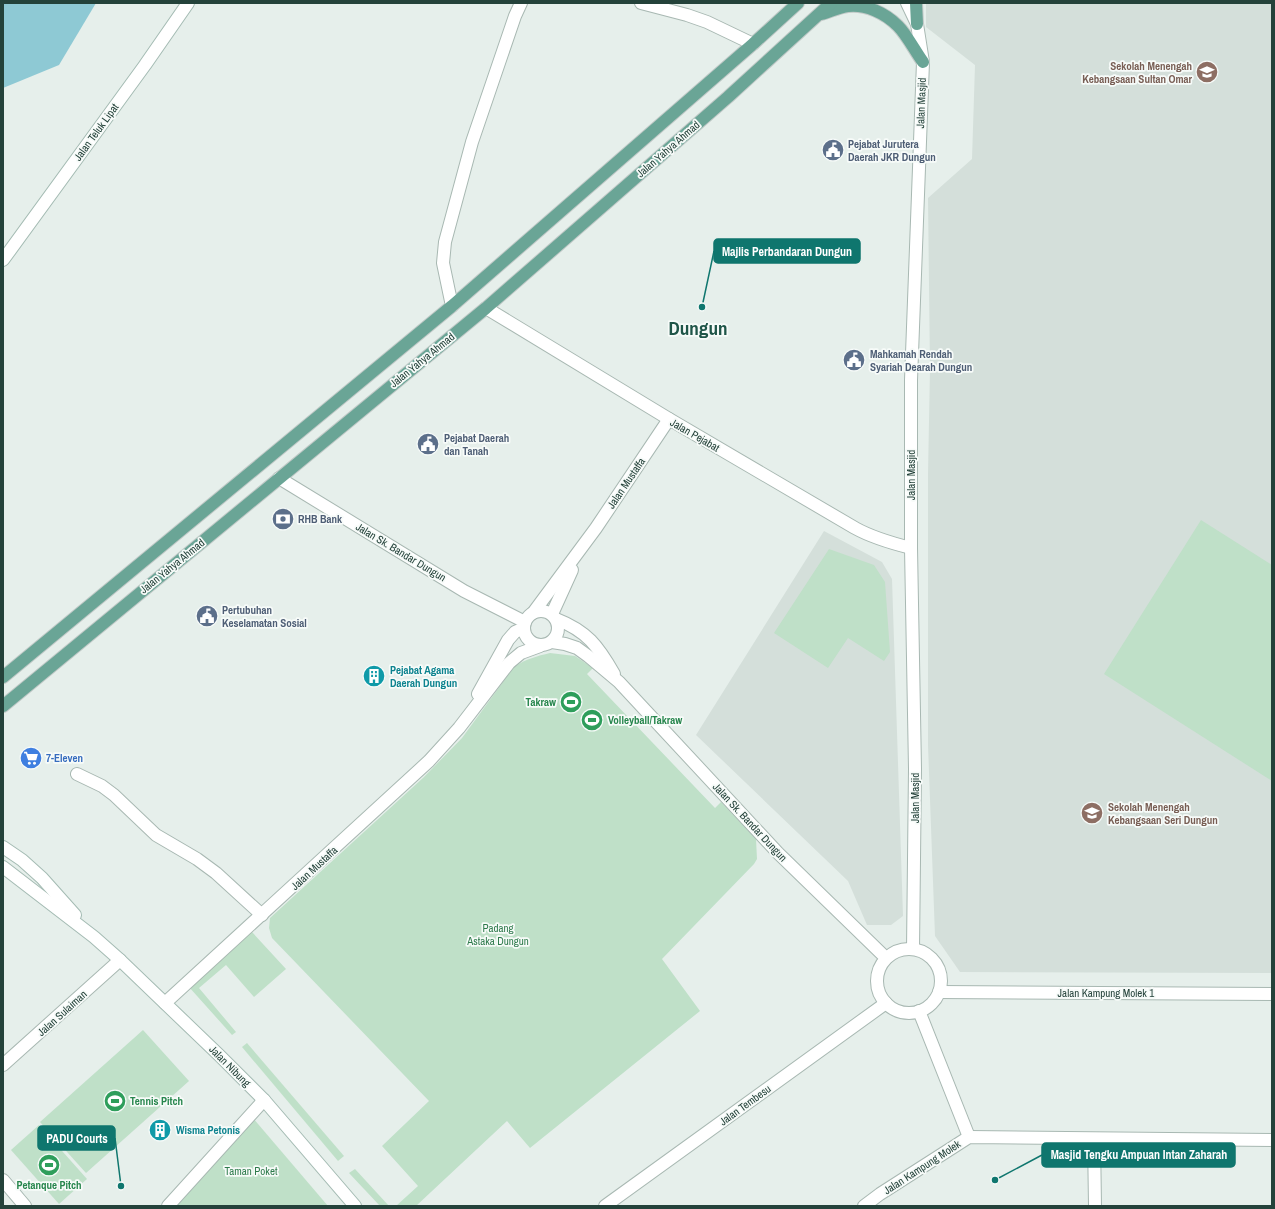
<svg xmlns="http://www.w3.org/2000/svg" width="1275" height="1209" viewBox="0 0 1275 1209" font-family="'Archivo Narrow',sans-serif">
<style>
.built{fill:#d4dfda}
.green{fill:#bfe0c8}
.water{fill:#8ec9d4}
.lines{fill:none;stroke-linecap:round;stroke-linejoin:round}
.minor-casing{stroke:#a8b8b2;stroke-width:14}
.tertiary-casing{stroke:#a8b8b2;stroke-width:14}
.secondary-casing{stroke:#a4bbb3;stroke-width:14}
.primary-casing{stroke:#c2cac8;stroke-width:14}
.minor{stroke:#fff;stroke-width:12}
.tertiary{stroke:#fff;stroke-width:12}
.secondary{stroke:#fff;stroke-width:12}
.primary{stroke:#6aa596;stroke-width:12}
.labels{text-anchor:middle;stroke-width:3.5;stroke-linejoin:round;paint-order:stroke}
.education-label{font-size:11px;font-weight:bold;fill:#785e54;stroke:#f7fbf9;text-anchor:end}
.street-label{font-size:11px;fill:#24423a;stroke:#f7fbf9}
.service-label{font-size:11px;font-weight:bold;fill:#4e5e75;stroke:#f7fbf9;text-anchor:start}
.culture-label{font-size:11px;font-weight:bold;fill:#0d838f;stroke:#f7fbf9;text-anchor:start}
.leisure-label{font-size:11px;font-weight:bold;fill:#27864d;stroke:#f7fbf9;text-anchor:start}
.shop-label{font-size:11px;font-weight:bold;fill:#366cbe;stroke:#f7fbf9;text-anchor:start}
.park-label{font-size:11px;fill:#2d7a4b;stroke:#f7fbf9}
.town-label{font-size:19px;font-weight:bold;fill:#1f5548;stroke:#f7fbf9}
.leader{fill:none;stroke:#0f766e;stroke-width:1.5}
.callout-dot{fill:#0f766e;stroke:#f7fbf9;stroke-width:1.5}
.callout{fill:#0f766e;stroke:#0f766e;stroke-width:1.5}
.callout-label{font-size:12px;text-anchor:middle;font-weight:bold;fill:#fff}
</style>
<rect width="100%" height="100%" fill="#e6efeb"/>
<g class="built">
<polygon points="926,3 1272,3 1272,973 960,972 935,936 928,745 928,474 930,369 928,198 972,159 975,65 926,27"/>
<polygon points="824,531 882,562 892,579 903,916 891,925 867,925 848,881 696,735"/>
</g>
<g class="green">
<polygon points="1201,520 1272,565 1272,781 1104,674"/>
<polygon points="829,549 874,565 885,582 890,652 884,661 848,638 828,668 774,633"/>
<path d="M550 653 575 656 593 668 587 674 715 808 721 802 756 839 757 859 754 864 662 959 700 1011 530 1148 507 1121 416 1206H396L418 1186 382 1146 429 1101 272 938 269 928 270 918 424 777 462 738 514 667C526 659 537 656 550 653Z"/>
<polygon points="252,932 286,969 254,997 226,965 199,988 236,1032 232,1035 189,987"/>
<polygon points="143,1030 189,1081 86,1173 40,1122"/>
<polygon points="247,1043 344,1156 338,1161 242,1047"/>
<polygon points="252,1117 328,1206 170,1206"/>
<polygon points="39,1125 87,1179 59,1204 11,1150"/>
<polygon points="355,1169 389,1206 380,1206 349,1173"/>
</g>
<polygon class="water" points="3,3 96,3 59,65 3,88"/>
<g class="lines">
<g class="minor-casing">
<g id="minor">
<polyline points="641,3 687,15 707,22 753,44"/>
<polyline points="452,306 443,263 445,242 472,142 515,16 521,3"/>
<path d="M486 308 669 419 855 528C873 538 891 543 911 548"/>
<polyline points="533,613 596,528 669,419"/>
<polyline points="552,614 572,570"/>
<polyline points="478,694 508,640 515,632 524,628"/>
<polyline points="77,774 102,786 114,795 156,835 197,859 216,873 262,915"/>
<polyline points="165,1003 429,761 459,728 509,663 521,653 540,646"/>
<polyline points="919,1011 969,1137"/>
<polyline points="3,1065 120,960"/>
<polyline points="1094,1139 1095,1206"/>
<polyline points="3,1180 25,1206"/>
<polyline points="168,1206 264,1100"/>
<polyline points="864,1206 880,1194 969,1137 1272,1140"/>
</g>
</g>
<g class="tertiary-casing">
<g id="tertiary">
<polyline points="907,3 917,24 923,62 911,380 911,548 915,769 913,949"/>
<polyline points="279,478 464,591 525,622"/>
<circle cx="541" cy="628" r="17"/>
<path d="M556 619C587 631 598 646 614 674"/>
<polyline points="552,642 565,644 577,648 588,656 619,682 778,853 886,958"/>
<circle cx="909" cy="981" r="32"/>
<polyline points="939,992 1272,994"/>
<polyline points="605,1206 886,1003"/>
</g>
</g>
<g class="secondary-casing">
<g id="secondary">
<polyline points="3,260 145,65 188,3"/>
<polyline points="3,847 22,860 42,878 75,915"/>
<polyline points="3,867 94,937 120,960 220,1056 264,1100 355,1206"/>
</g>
</g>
<g class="primary-casing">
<g id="primary">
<polyline points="916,3 917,24"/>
<path d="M821 14C829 12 839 7 848 6 866 4 885 13 898 26 907 35 915 51 923 62"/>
<polyline points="3,677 452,306 753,44 798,3"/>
<polyline points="3,706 486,308 728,97 831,3"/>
</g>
</g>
<use href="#minor" class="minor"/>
<use href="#tertiary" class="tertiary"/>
<use href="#secondary" class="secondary"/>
<use href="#primary" class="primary"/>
</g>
<defs>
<g id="school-disc" transform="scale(1.15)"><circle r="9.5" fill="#8d6e63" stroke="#f7fbf9"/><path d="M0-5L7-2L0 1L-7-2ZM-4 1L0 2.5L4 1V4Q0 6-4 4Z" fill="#fff"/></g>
<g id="civic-disc" transform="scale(1.15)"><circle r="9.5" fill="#5c6f8a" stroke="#f7fbf9"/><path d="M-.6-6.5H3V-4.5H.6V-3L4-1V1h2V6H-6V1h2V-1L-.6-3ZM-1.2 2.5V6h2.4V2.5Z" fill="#fff"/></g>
<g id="bank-disc" transform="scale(1.15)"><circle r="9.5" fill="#5c6f8a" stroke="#f7fbf9"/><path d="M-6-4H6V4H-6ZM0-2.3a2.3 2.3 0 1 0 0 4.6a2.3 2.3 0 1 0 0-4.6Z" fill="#fff"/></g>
<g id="building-disc" transform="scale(1.15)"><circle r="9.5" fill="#0f9aa8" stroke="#f7fbf9"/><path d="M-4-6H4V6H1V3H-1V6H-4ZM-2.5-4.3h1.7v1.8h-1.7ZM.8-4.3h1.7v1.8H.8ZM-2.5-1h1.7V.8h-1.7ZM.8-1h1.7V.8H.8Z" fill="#fff"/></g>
<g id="stadium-disc" transform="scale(1.15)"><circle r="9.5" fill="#2e9e5b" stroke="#f7fbf9"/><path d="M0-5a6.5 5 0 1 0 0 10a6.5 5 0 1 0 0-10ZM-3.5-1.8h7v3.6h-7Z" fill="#fff"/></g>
<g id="supermarket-disc" transform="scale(1.15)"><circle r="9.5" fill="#3f7fe0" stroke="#f7fbf9"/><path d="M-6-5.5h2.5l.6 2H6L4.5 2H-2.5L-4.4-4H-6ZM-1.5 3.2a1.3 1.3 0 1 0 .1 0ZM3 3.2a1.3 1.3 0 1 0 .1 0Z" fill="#fff"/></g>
</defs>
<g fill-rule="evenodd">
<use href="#school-disc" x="1207" y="72"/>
<use href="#civic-disc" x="833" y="150"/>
<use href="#civic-disc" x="854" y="360"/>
<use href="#civic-disc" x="428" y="444"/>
<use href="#bank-disc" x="283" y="519"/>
<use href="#civic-disc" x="207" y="616"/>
<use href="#building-disc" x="374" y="676"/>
<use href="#stadium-disc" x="571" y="702"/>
<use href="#stadium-disc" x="592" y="720"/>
<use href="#supermarket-disc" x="31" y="758"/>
<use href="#school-disc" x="1092" y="813"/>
<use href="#stadium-disc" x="115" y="1101"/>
<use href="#building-disc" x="160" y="1130"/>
<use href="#stadium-disc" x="49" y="1165"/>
</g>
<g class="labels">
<g class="education-label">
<text x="1192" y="70">Sekolah Menengah<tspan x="1192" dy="13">Kebangsaan Sultan Omar</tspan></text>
<text x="1108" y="811" text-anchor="start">Sekolah Menengah<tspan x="1108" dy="13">Kebangsaan Seri Dungun</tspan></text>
</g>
<g class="street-label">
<text transform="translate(921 103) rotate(-88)" y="4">Jalan Masjid</text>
<text transform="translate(96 132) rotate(-54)" y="4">Jalan Teluk Lipat</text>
<text transform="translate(668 149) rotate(-41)" y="4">Jalan Yahya Ahmad</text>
<text transform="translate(422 360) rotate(-39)" y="4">Jalan Yahya Ahmad</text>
<text transform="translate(695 435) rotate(30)" y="4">Jalan Pejabat</text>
<text transform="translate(911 475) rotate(-90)" y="4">Jalan Masjid</text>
<text transform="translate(626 483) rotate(-56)" y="4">Jalan Mustaffa</text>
<text transform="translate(401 552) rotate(31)" y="4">Jalan Sk. Bandar Dungun</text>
<text transform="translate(172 566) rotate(-39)" y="4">Jalan Yahya Ahmad</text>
<text transform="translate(915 798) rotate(-90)" y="4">Jalan Masjid</text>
<text transform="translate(750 822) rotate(47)" y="4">Jalan Sk. Bandar Dungun</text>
<text transform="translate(314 868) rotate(-43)" y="4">Jalan Mustaffa</text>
<text x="1106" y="997">Jalan Kampung Molek 1</text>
<text transform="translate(62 1013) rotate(-42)" y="4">Jalan Sulaiman</text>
<text transform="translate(230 1066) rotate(45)" y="4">Jalan Nibung</text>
<text transform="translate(745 1105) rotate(-36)" y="4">Jalan Tembesu</text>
<text transform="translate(922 1167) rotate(-33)" y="4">Jalan Kampung Molek</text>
</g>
<g class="service-label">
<text x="848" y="148">Pejabat Jurutera<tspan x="848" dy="13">Daerah JKR Dungun</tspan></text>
<text x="870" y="358">Mahkamah Rendah<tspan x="870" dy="13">Syariah Dearah Dungun</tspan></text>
<text x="444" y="442">Pejabat Daerah<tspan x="444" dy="13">dan Tanah</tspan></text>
<text x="298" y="523">RHB Bank</text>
<text x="222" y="614">Pertubuhan<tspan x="222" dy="13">Keselamatan Sosial</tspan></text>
</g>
<g class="culture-label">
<text x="390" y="674">Pejabat Agama<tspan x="390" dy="13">Daerah Dungun</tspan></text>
<text x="176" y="1134">Wisma Petonis</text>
</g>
<g class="leisure-label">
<text x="556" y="706" text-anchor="end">Takraw</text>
<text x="608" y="724">Volleyball/Takraw</text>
<text x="130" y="1105">Tennis Pitch</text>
<text x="49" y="1189" text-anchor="middle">Petanque Pitch</text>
</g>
<g class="shop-label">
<text x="46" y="762">7-Eleven</text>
</g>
<g class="park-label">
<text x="498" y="932">Padang<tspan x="498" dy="13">Astaka Dungun</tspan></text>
<text x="251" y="1175">Taman Poket</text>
</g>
<g class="town-label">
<text x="698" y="335">Dungun</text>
</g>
</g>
<path class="leader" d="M702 307L714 251M121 1186L115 1138M995 1180L1042 1155"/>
<g class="callout-dot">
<circle cx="702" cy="307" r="4"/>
<circle cx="121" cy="1186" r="4"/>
<circle cx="995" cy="1180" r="4"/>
</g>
<g class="callout">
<rect x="714" y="239" width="146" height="24" rx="4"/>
<rect x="38" y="1126" width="77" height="24" rx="4"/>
<rect x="1042" y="1143" width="193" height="24" rx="4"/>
</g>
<g class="callout-label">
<text x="787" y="256">Majlis Perbandaran Dungun</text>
<text x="77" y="1143">PADU Courts</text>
<text x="1139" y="1159">Masjid Tengku Ampuan Intan Zaharah</text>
</g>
<rect width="1275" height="1209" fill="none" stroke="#24423a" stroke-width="8"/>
</svg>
